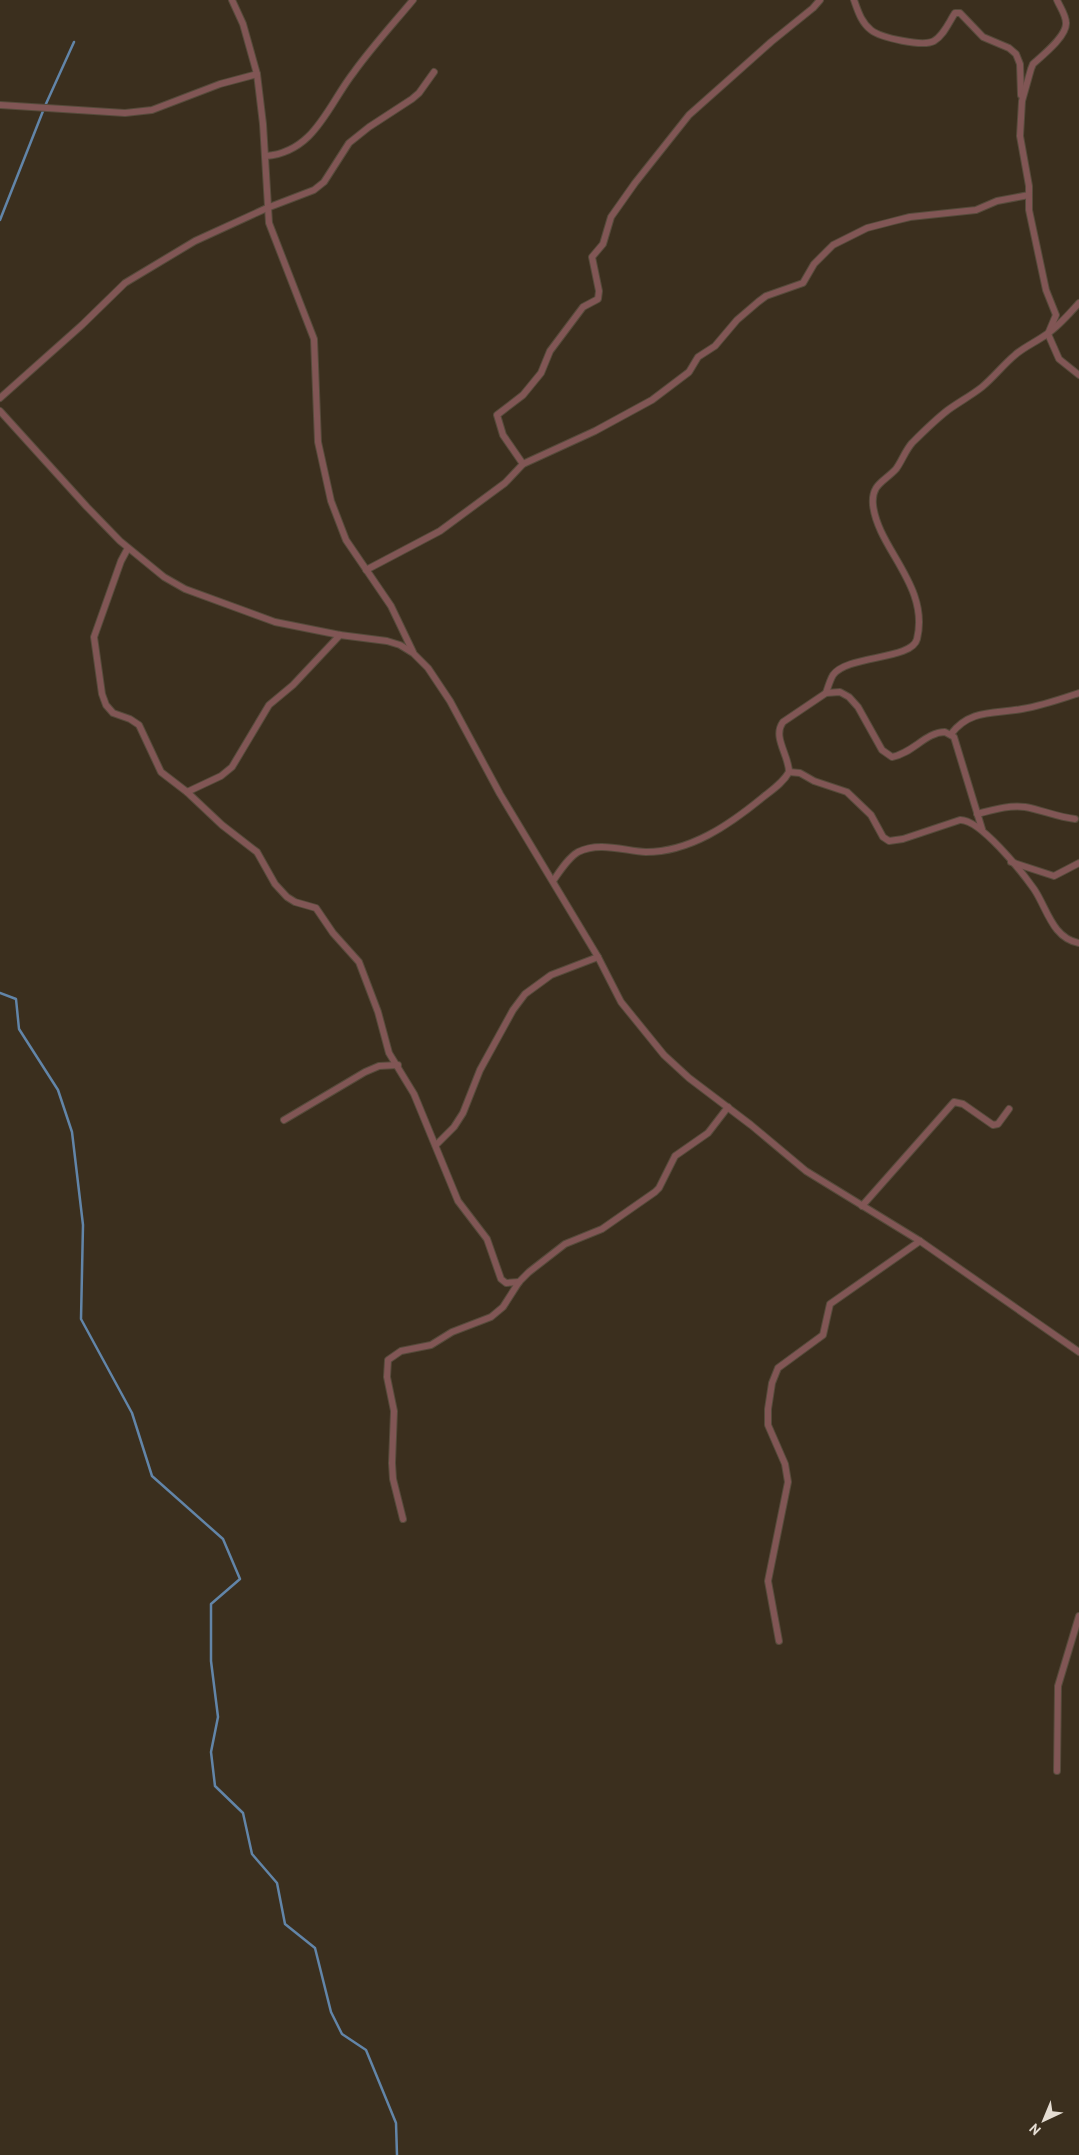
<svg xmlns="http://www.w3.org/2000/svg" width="1079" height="2155" viewBox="0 0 1079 2155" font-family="'PT Sans',sans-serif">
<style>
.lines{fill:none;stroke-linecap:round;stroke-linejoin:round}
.stream{stroke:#6285a8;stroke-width:2.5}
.street-casing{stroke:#564b3b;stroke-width:8}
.street{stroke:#815655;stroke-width:6}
</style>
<rect width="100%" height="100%" fill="#3b2f1e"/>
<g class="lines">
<g class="stream">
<polyline points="0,220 45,106 74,42"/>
<polyline points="0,993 16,999 19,1029 58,1090 72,1132 83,1225 81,1319 132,1413 152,1476 223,1539 240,1579 211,1604 211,1661 218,1717 211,1752 215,1786 243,1813 252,1854 277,1883 285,1924 315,1948 331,2012 342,2034 366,2050 396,2123 397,2155"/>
</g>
<g class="street-casing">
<g id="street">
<polyline points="232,0 243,24 257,74 263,124 269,223 314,339 318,442 331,501 346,540 391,606 413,652"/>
<path d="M854 0C858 11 861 22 871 30 881 38 923 47 934 41 944 35 949 22 955 13H960L983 37 1009 48 1016 54 1020 64 1021 95"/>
<path d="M1057 0C1060 7 1066 15 1066 23 1067 36 1043 55 1033 64L1031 69 1022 101 1020 136 1029 186V210L1046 290 1056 315 1048 334 1059 359 1079 375"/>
<polyline points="0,105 125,113 152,110 220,84 257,74"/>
<path d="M266 156C315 152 328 105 354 72 372 47 393 24 413 0"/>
<polyline points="0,398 82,325 125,283 195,241 267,208 314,190 324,182 349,143 369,127 412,99 419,93 434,72"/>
<polyline points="0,411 87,507 120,541 164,577 185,589 275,622 340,635 387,641 400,645 413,653 428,668 450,701 500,794 598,957 621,1002 664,1055 689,1078 751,1125 806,1171 920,1241 1079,1352"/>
<polyline points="523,464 503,435 497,415 523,395 541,373 550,351 583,307 598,299 599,291 592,257 603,244 611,217 635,183 689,115 771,42 813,8 820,0"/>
<polyline points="128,548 121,561 94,637 102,694 106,705 113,713 130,719 139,725 161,772 187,792 222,825 257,852 275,884 287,897 295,902 316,908 333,933 359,962 378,1012 389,1053 414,1094 458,1201 487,1239 501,1279 506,1283 519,1282"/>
<polyline points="366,570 440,531 505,483 523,464 595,431 652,400 689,372 698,357 715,346 737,320 758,302 766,296 803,283 814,264 833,245 867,228 894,221 910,217 976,210 997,201 1029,195"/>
<path d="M826 693C828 687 830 680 833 675 847 655 912 660 917 639 930 586 878 549 873 505 871 484 884 482 896 469 902 461 905 451 912 443 923 432 935 420 948 410 959 402 972 395 982 387 994 377 1003 365 1015 355 1024 347 1036 342 1047 334 1059 326 1069 314 1079 303"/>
<path d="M951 734C970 709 994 714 1022 709 1041 706 1061 699 1079 693"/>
<path d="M789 772 800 773 814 781 847 792 871 815 883 837 889 841 903 839 960 820C980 819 1022 872 1034 889 1047 908 1052 938 1079 943"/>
<polyline points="187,792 221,776 232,767 269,705 293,685 340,635"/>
<path d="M977 814C993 810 1008 805 1025 807 1042 810 1057 817 1075 819"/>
<polyline points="1011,862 1054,876 1079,863"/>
<path d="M553 881C560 871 568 858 578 852 599 841 625 851 646 852 690 852 729 825 762 798 772 790 783 783 789 772 789 755 772 737 783 722L826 693 840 692 849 697 858 707 882 750 892 757C913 753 926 732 945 732L954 737 982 829"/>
<polyline points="284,1120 365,1072 379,1066 398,1065"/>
<polyline points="436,1145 454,1127 463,1113 480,1070 513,1010 525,994 551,975 598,957"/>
<polyline points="862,1206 954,1102 963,1104 993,1125 998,1124 1009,1109"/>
<polyline points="403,1519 393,1479 392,1463 394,1411 387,1377 388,1360 401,1351 431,1345 452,1332 491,1317 503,1307 519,1282 529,1272 565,1244 602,1229 655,1192 659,1188 675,1156 708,1133 728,1107"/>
<polyline points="779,1641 768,1581 788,1482 785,1464 768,1425 768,1409 772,1383 778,1368 823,1335 830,1304 920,1241"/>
<polyline points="1057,1771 1058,1686 1079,1616"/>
</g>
</g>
<use href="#street" class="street"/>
</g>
<g transform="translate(1044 2120) rotate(224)" stroke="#3b2f1e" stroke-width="4" paint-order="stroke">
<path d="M0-4L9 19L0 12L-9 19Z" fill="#e5ddd3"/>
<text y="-8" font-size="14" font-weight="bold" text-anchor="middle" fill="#e5ddd3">N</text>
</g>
</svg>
